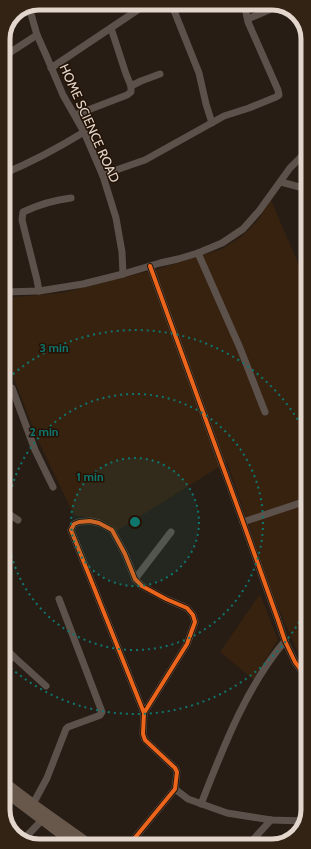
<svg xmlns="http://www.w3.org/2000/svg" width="311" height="849" viewBox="0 0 311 849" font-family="Cabin,sans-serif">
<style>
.built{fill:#372210}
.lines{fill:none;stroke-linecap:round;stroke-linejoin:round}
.minor{stroke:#5d524b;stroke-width:7}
.highway{stroke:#68584c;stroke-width:10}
.cycleway-casing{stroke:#241305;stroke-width:6}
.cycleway{stroke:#eb651d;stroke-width:4}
.ring{fill:none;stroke:#0f766e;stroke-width:2;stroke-dasharray:2 4}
.labels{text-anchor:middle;stroke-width:3;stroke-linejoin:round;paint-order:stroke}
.street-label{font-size:13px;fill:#e3d6cd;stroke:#241305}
.rim{fill:none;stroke:#e3d6cd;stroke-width:5}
.centre{fill:#0f766e;stroke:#241305;stroke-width:2}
.ring-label{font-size:12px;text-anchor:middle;font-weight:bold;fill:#0f766e;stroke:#241305;stroke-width:3;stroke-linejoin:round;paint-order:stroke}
</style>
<rect width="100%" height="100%" fill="#271d15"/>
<g class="built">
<polygon points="271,200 307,284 308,661 299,655 273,596 227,462 115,532 108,523 91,518 74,515 37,438 4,353 3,298 62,293 161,268 222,249 241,237 258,220"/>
<polygon points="260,594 278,640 253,679 220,652"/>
</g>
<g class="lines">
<g class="minor">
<polyline points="171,3 199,73 206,104 212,123"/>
<polyline points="29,7 37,35 46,55 63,95 84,132 103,176 116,218 122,252 123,274"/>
<polyline points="248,19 280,5"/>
<polyline points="3,57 37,35"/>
<polyline points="51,68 148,3"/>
<polyline points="131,86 141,81 160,74"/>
<polyline points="75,115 127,95 131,92 131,86 126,74 111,28"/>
<path d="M3 174C32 162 58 148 84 132"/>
<polyline points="103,176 116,170 145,160 224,116 249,108 276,97 279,95 278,90 248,22 244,3"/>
<polyline points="281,182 307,189"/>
<polyline points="198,253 240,348 265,412"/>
<polyline points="306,258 307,258"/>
<polyline points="150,266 243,522 278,620 285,641 295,662 308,679"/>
<path d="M39 291 37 280 22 220 23 212C38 205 54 200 71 198"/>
<polyline points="3,292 39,291 83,284 123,274 160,263 178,259 198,253 222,243 243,229 259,211 290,168 307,151"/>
<polyline points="4,388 12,388 35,450 53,487"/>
<polyline points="4,511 18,520"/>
<polyline points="243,522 303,502 307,500"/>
<polyline points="135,579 171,532"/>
<polyline points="4,646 13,656 46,686"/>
<polyline points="4,666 13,656"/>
<polyline points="175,789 188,799 227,813 271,820 304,821"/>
<polyline points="33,804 47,778 66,729 68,727 98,716 100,715 102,712 59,599"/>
<path d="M201 804C223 748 246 687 285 641"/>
<polyline points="23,840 42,820"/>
<polyline points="129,845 175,789 177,772 175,768 145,740 143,734 144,713 71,530 74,524 79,522 90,521 99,523 112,530 125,554 135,579 142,586 166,599 187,608 193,615 195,622 187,644 144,713"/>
<polyline points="248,845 271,820"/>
</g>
<g class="highway">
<polyline points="4,782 33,804 92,846"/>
<polyline points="4,791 77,846"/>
</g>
<g class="cycleway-casing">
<g id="cycleway">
<polyline points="150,266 243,522 278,620 285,641 295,662 308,679"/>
<polyline points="129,845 175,789 177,772 175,768 145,740 143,734 144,713 71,530 74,524 79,522 90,521 99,523 112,530 125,554 135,579 142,586 166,599 187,608 193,615 195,622 187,644 144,713"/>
</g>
</g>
<use href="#cycleway" class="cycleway"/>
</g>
<circle cx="135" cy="522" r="64" fill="#0f766e" fill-opacity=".12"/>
<g class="ring">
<circle cx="135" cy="522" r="64"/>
<circle cx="135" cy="522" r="128"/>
<path d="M308 606A192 192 0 0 1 4 662M4 382A192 192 0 0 1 307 436"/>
</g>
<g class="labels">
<g class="street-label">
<text transform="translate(90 123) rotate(66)" y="5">HOME SCIENCE ROAD</text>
</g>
</g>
<path d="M0 0H311V849H0ZM39 10H272A29 29 0 0 1 301 39V810A29 29 0 0 1 272 839H39A29 29 0 0 1 10 810V39A29 29 0 0 1 39 10Z" fill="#332315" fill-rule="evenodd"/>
<path class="rim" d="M39 10H272A29 29 0 0 1 301 39V810A29 29 0 0 1 272 839H39A29 29 0 0 1 10 810V39A29 29 0 0 1 39 10Z"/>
<circle cx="135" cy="522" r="6" class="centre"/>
<g class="ring-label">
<text x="54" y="352">3 min</text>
<text x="44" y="436">2 min</text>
<text x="90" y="481">1 min</text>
</g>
</svg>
